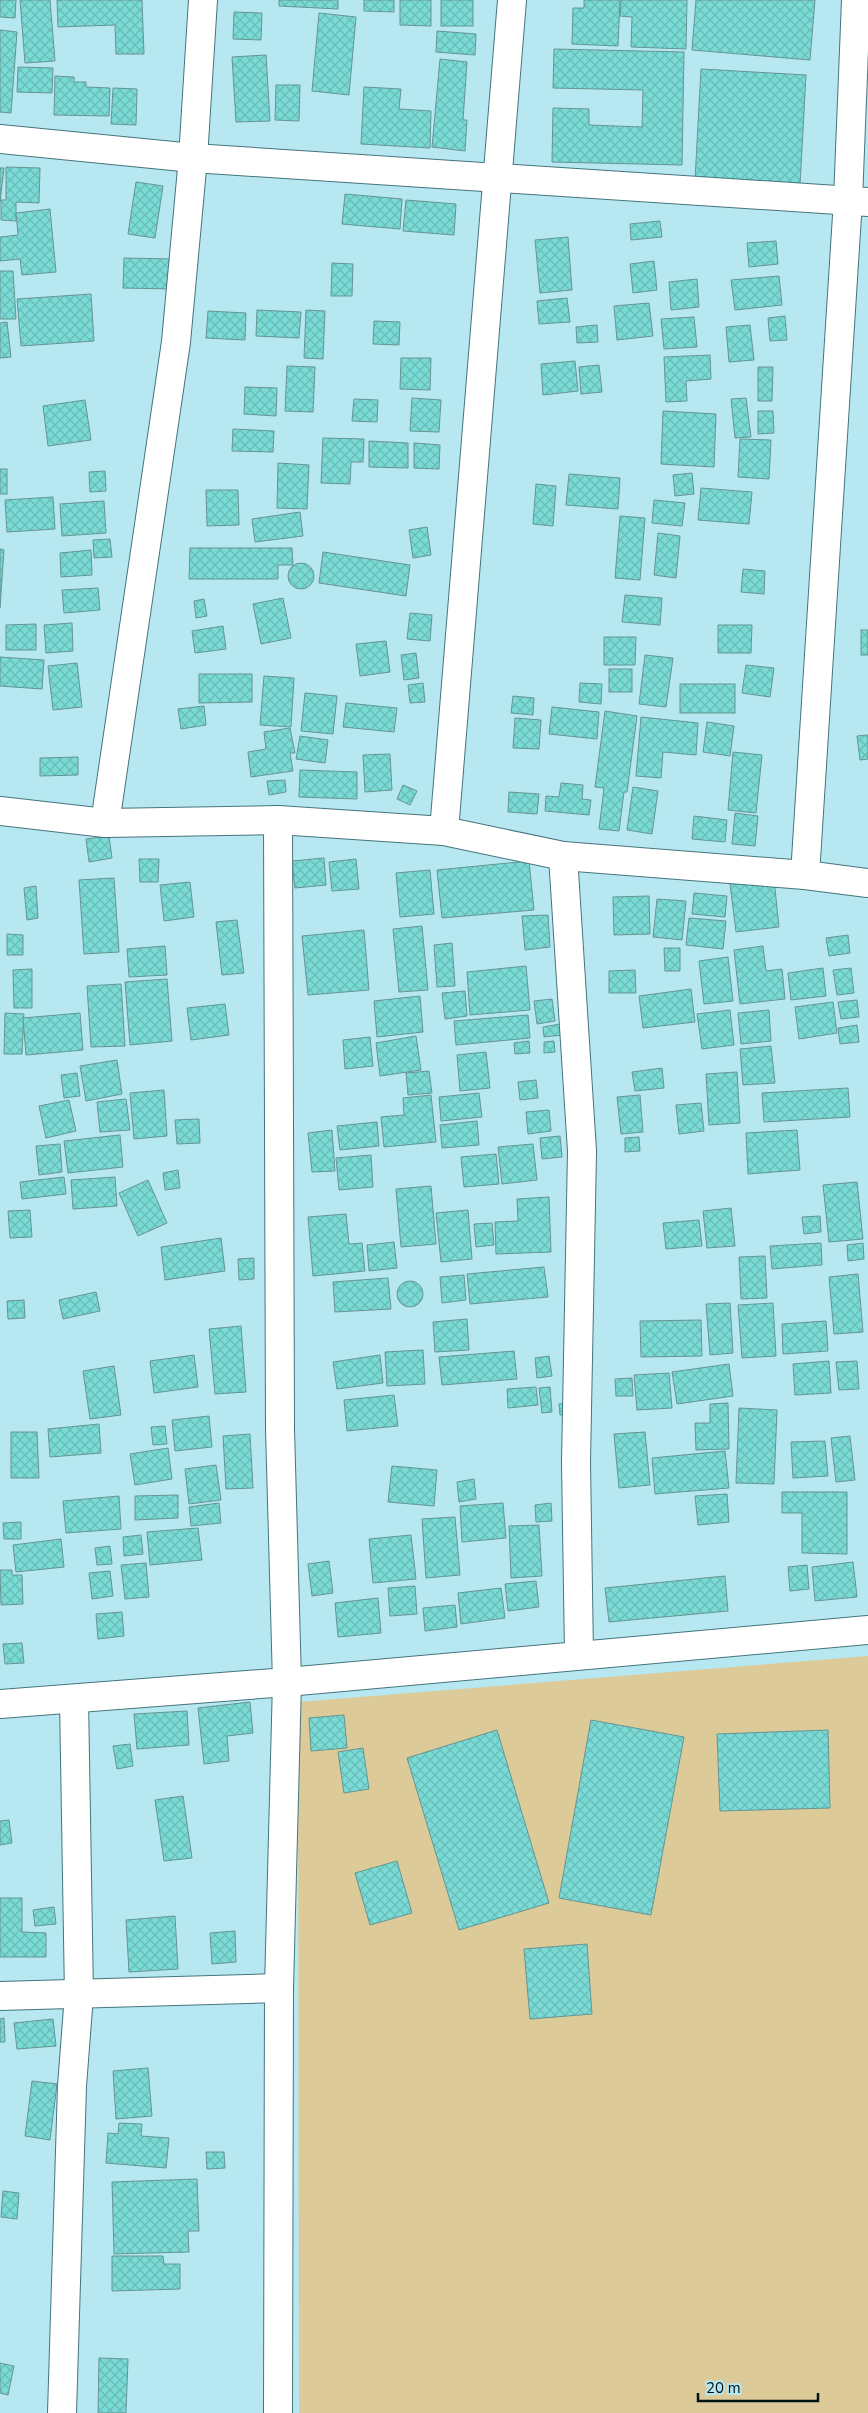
<svg xmlns="http://www.w3.org/2000/svg" width="868" height="2413" viewBox="0 0 868 2413" font-family="'Nunito Sans',sans-serif">
<style>
.grass{fill:#dcca98}
.building{fill:url(#building-cross-hatch);stroke:#659592}
.lines{fill:none;stroke-linecap:round;stroke-linejoin:round}
.minor-casing{stroke:#46747d;stroke-width:30}
.minor{stroke:#fff;stroke-width:28}
</style>
<defs>
<pattern id="building-cross-hatch" width="8" height="8" patternUnits="userSpaceOnUse" patternTransform="scale(1.25)"><rect width="8" height="8" fill="#7adbd6"/><path d="M0 0l8 8M0 8l8-8" fill="none" stroke="#68bbb7"/></pattern>
</defs>
<rect width="100%" height="100%" fill="#b7e8f1"/>
<polygon class="grass" points="868,1656 868,2413 299,2413 298,1702"/>
<g class="building">
<polygon points="0,0 16,0 15,18 0,17"/>
<polygon points="20,0 50,0 55,61 25,63"/>
<polygon points="57,0 142,0 144,54 116,54 115,25 58,27"/>
<polygon points="279,0 338,0 338,9 279,6"/>
<polygon points="364,0 394,0 394,12 364,11"/>
<polygon points="400,0 431,0 431,26 400,25"/>
<rect x="441" y="0" width="32" height="26"/>
<polygon points="584,0 620,0 618,46 572,44 573,8 584,8"/>
<polygon points="621,0 687,0 686,49 631,47 632,17 620,16"/>
<polygon points="696,0 815,0 810,60 692,50"/>
<polygon points="234,12 262,13 261,40 233,39"/>
<polygon points="319,13 356,17 349,95 312,91"/>
<polygon points="0,30 17,32 11,113 0,112"/>
<polygon points="437,31 476,34 475,55 436,52"/>
<polygon points="554,49 684,52 682,165 552,162 553,108 589,109 589,125 642,127 643,90 553,88"/>
<polygon points="266,55 270,121 236,122 232,57"/>
<polygon points="440,59 467,62 463,120 467,120 465,151 432,147"/>
<polygon points="18,67 53,68 52,93 17,92"/>
<polygon points="701,69 806,75 800,185 695,180"/>
<polygon points="55,76 74,77 74,82 86,82 86,87 110,88 109,116 54,115"/>
<polygon points="276,85 300,85 299,121 275,120"/>
<polygon points="364,87 401,89 399,109 431,111 430,148 361,144"/>
<polygon points="113,88 137,89 136,125 111,124"/>
<polygon points="6,167 40,168 39,203 16,202 16,221 1,220 1,200 6,200"/>
<polygon points="0,168 4,168 0,202"/>
<polygon points="136,182 163,186 155,238 128,234"/>
<polygon points="345,194 402,199 400,229 342,224"/>
<polygon points="406,200 456,204 454,235 403,231"/>
<polygon points="50,209 56,272 22,275 20,259 0,261 0,237 18,235 16,213"/>
<polygon points="660,221 662,237 631,240 630,224"/>
<polygon points="568,237 572,290 540,293 535,240"/>
<polygon points="776,241 778,264 749,267 747,243"/>
<polygon points="124,258 173,259 172,289 123,288"/>
<polygon points="654,261 657,290 633,293 630,264"/>
<polygon points="332,263 353,264 352,296 331,296"/>
<polygon points="0,271 13,271 16,319 0,319"/>
<polygon points="779,276 782,305 735,310 731,280"/>
<polygon points="697,279 699,307 671,310 669,282"/>
<polygon points="91,294 94,341 21,346 17,299"/>
<polygon points="567,298 570,322 539,324 537,301"/>
<polygon points="649,303 653,336 617,340 614,306"/>
<polygon points="257,310 301,312 299,338 256,336"/>
<polygon points="306,310 325,311 323,359 304,358"/>
<polygon points="208,311 246,313 245,340 206,338"/>
<polygon points="785,316 787,340 770,341 768,318"/>
<polygon points="694,317 697,347 664,349 661,319"/>
<polygon points="374,321 400,322 399,345 373,344"/>
<polygon points="7,322 11,357 0,358 0,323"/>
<polygon points="597,325 598,342 577,343 576,327"/>
<polygon points="750,325 754,360 729,362 726,327"/>
<polygon points="710,355 711,379 686,381 687,401 666,402 664,357"/>
<polygon points="401,358 431,358 430,390 400,389"/>
<polygon points="575,361 578,391 543,395 541,364"/>
<polygon points="599,365 602,392 581,394 579,367"/>
<polygon points="287,366 315,367 313,412 285,411"/>
<polygon points="758,367 773,367 772,401 758,401"/>
<polygon points="245,387 277,388 276,416 244,414"/>
<polygon points="412,398 441,400 439,432 410,431"/>
<polygon points="746,398 751,437 735,438 731,399"/>
<polygon points="354,399 378,400 377,422 352,421"/>
<polygon points="85,400 91,440 48,446 43,406"/>
<polygon points="663,411 716,414 714,467 661,464"/>
<polygon points="758,411 773,411 774,433 758,434"/>
<polygon points="233,429 274,431 273,452 232,451"/>
<polygon points="323,438 364,439 363,462 351,462 350,484 321,483"/>
<polygon points="740,439 771,440 769,479 738,477"/>
<polygon points="369,441 408,443 408,468 369,467"/>
<polygon points="414,443 440,445 439,469 414,468"/>
<polygon points="278,463 309,465 307,509 277,508"/>
<rect x="0" y="469" width="7" height="25"/>
<polygon points="105,471 106,491 90,492 89,472"/>
<polygon points="692,473 694,494 675,496 673,475"/>
<polygon points="569,474 620,478 618,509 566,505"/>
<polygon points="536,484 556,486 553,526 533,524"/>
<polygon points="701,488 752,492 749,524 698,520"/>
<polygon points="206,490 238,490 239,525 207,526"/>
<polygon points="53,497 55,529 7,532 5,500"/>
<polygon points="654,500 685,503 682,526 652,523"/>
<polygon points="104,501 106,533 62,536 60,504"/>
<polygon points="300,512 303,536 255,542 252,519"/>
<polygon points="620,516 645,518 640,580 615,578"/>
<polygon points="427,527 431,555 413,558 409,530"/>
<polygon points="658,533 680,536 676,578 654,575"/>
<polygon points="110,539 112,557 94,558 93,540"/>
<polygon points="190,548 292,548 293,565 278,565 278,579 189,579"/>
<polygon points="0,549 4,550 0,608"/>
<polygon points="91,550 92,575 61,577 60,553"/>
<polygon points="323,552 410,565 406,596 319,583"/>
<circle cx="301" cy="576" r="13"/>
<polygon points="743,569 765,571 764,594 741,592"/>
<polygon points="98,588 100,610 64,613 62,590"/>
<polygon points="625,595 662,598 660,625 622,622"/>
<polygon points="283,598 291,638 261,644 253,604"/>
<polygon points="204,599 207,616 196,618 194,601"/>
<polygon points="410,613 432,615 430,641 407,639"/>
<polygon points="72,623 73,651 46,653 44,625"/>
<polygon points="36,624 36,650 6,650 6,625"/>
<polygon points="718,625 752,625 751,653 718,653"/>
<polygon points="223,626 226,649 195,653 192,631"/>
<rect x="861" y="630" width="7" height="25"/>
<polygon points="604,637 636,637 635,665 604,665"/>
<polygon points="386,641 390,672 360,676 356,644"/>
<polygon points="416,653 419,678 404,680 401,655"/>
<polygon points="645,655 673,658 666,707 639,704"/>
<polygon points="0,657 44,660 42,689 0,686"/>
<polygon points="77,663 82,707 53,710 48,666"/>
<polygon points="746,665 774,668 770,697 742,693"/>
<rect x="609" y="669" width="23" height="23"/>
<polygon points="199,674 252,674 252,702 199,703"/>
<polygon points="264,676 294,678 291,727 260,725"/>
<polygon points="423,683 425,702 410,703 408,685"/>
<polygon points="580,683 602,684 601,704 579,702"/>
<rect x="680" y="684" width="55" height="29"/>
<polygon points="305,693 337,696 333,734 301,731"/>
<polygon points="513,696 534,698 533,715 511,713"/>
<polygon points="346,703 397,708 394,732 343,727"/>
<polygon points="204,706 206,725 181,729 178,709"/>
<polygon points="552,707 599,712 597,739 549,734"/>
<polygon points="605,711 637,716 627,792 624,792 619,831 599,829 604,788 595,787"/>
<polygon points="641,717 698,723 696,755 663,752 661,778 636,776"/>
<polygon points="515,718 541,720 539,749 513,748"/>
<polygon points="707,722 734,726 730,756 703,752"/>
<polygon points="290,728 295,753 290,753 293,771 251,777 248,752 266,749 264,732"/>
<polygon points="868,735 868,759 860,760 857,736"/>
<polygon points="300,736 328,740 325,763 296,759"/>
<polygon points="733,752 762,755 756,813 728,810"/>
<polygon points="390,754 392,790 365,792 363,755"/>
<polygon points="78,757 78,775 40,776 40,758"/>
<polygon points="300,770 357,772 357,799 299,797"/>
<polygon points="285,780 286,792 269,795 267,781"/>
<polygon points="561,783 583,785 582,799 591,800 589,815 545,811 546,796 559,797"/>
<polygon points="403,785 417,791 410,805 397,799"/>
<polygon points="633,787 658,791 652,834 627,830"/>
<polygon points="509,792 539,794 537,814 508,812"/>
<polygon points="735,813 758,816 755,846 732,844"/>
<polygon points="694,816 727,820 725,842 692,839"/>
<polygon points="109,836 112,858 89,862 86,839"/>
<polygon points="324,858 326,885 295,888 292,861"/>
<polygon points="139,859 159,859 158,882 140,882"/>
<polygon points="356,859 359,889 332,891 329,862"/>
<polygon points="529,861 534,910 442,918 437,870"/>
<polygon points="430,870 434,914 400,917 396,873"/>
<polygon points="114,878 119,952 84,954 79,880"/>
<polygon points="774,879 779,927 736,932 730,884"/>
<polygon points="190,882 194,917 164,921 160,885"/>
<polygon points="36,886 38,918 27,920 24,888"/>
<polygon points="694,893 727,896 725,917 692,914"/>
<polygon points="649,896 650,934 614,935 613,897"/>
<polygon points="657,899 686,901 682,940 653,937"/>
<polygon points="548,915 550,947 525,950 522,916"/>
<polygon points="689,918 726,921 723,949 686,945"/>
<polygon points="237,920 244,973 222,975 216,922"/>
<polygon points="422,926 428,990 399,992 393,929"/>
<polygon points="364,930 369,990 308,995 302,936"/>
<polygon points="7,934 23,935 23,955 7,955"/>
<polygon points="848,935 850,953 829,956 826,938"/>
<polygon points="452,943 455,986 437,987 434,945"/>
<polygon points="165,946 167,975 129,977 127,949"/>
<polygon points="763,946 766,971 782,969 785,999 740,1004 734,950"/>
<polygon points="664,948 680,948 680,971 665,971"/>
<polygon points="728,957 733,1001 704,1004 699,961"/>
<polygon points="526,966 530,1010 470,1015 467,972"/>
<polygon points="823,968 826,996 791,1000 788,973"/>
<polygon points="851,968 854,993 837,995 833,970"/>
<polygon points="32,969 32,1008 14,1008 13,970"/>
<polygon points="635,970 636,993 609,993 609,971"/>
<polygon points="167,979 172,1041 130,1045 125,982"/>
<polygon points="121,984 125,1046 91,1047 87,986"/>
<polygon points="691,989 695,1022 643,1028 639,996"/>
<polygon points="465,991 467,1016 445,1019 442,993"/>
<polygon points="420,996 423,1032 377,1037 374,1001"/>
<polygon points="552,999 555,1021 537,1024 534,1001"/>
<polygon points="857,1000 859,1017 841,1019 838,1002"/>
<polygon points="833,1002 837,1033 799,1039 795,1007"/>
<polygon points="225,1004 229,1035 191,1040 187,1008"/>
<polygon points="730,1010 734,1045 702,1049 697,1014"/>
<polygon points="769,1010 771,1041 741,1044 738,1013"/>
<polygon points="5,1013 24,1014 22,1054 4,1054"/>
<polygon points="80,1013 83,1050 26,1055 23,1018"/>
<polygon points="528,1015 530,1038 456,1045 454,1021"/>
<polygon points="560,1024 562,1035 544,1037 543,1027"/>
<polygon points="857,1025 859,1042 840,1044 838,1028"/>
<polygon points="416,1036 421,1070 380,1076 376,1043"/>
<polygon points="370,1037 373,1066 345,1069 343,1040"/>
<polygon points="529,1041 530,1053 515,1054 514,1043"/>
<polygon points="554,1041 555,1052 544,1053 544,1042"/>
<polygon points="771,1046 775,1083 743,1085 740,1049"/>
<polygon points="486,1052 490,1088 460,1091 457,1055"/>
<polygon points="117,1060 122,1094 86,1101 80,1066"/>
<polygon points="662,1068 664,1088 635,1091 632,1072"/>
<polygon points="429,1071 432,1093 408,1095 406,1073"/>
<polygon points="737,1072 740,1123 709,1125 706,1074"/>
<polygon points="77,1073 80,1096 64,1098 61,1075"/>
<polygon points="536,1080 538,1098 520,1100 518,1082"/>
<polygon points="848,1088 850,1117 764,1122 762,1093"/>
<polygon points="164,1090 167,1136 134,1139 130,1093"/>
<polygon points="479,1093 482,1117 441,1121 439,1097"/>
<polygon points="431,1095 436,1142 384,1147 381,1117 404,1115 403,1098"/>
<polygon points="640,1095 643,1132 621,1134 617,1097"/>
<polygon points="126,1099 130,1130 100,1132 97,1102"/>
<polygon points="69,1100 76,1131 46,1138 39,1106"/>
<polygon points="701,1103 704,1131 679,1134 676,1105"/>
<polygon points="549,1110 551,1131 528,1134 526,1112"/>
<polygon points="199,1119 200,1143 177,1144 175,1120"/>
<polygon points="477,1121 479,1145 442,1148 440,1125"/>
<polygon points="377,1122 379,1146 340,1150 337,1126"/>
<polygon points="332,1130 335,1171 312,1172 308,1133"/>
<polygon points="797,1130 800,1170 748,1174 746,1133"/>
<polygon points="120,1135 123,1167 68,1173 64,1141"/>
<polygon points="560,1136 562,1157 542,1159 540,1138"/>
<polygon points="639,1137 640,1151 625,1152 625,1138"/>
<polygon points="60,1144 62,1172 39,1175 36,1146"/>
<polygon points="533,1144 537,1180 502,1184 498,1147"/>
<polygon points="496,1154 499,1184 464,1187 461,1157"/>
<polygon points="371,1155 373,1187 339,1190 336,1158"/>
<polygon points="178,1170 180,1188 165,1190 163,1173"/>
<polygon points="64,1177 66,1194 22,1199 20,1182"/>
<polygon points="115,1177 117,1206 73,1209 71,1180"/>
<polygon points="148,1180 167,1223 138,1236 119,1193"/>
<polygon points="857,1182 863,1239 829,1242 823,1185"/>
<polygon points="431,1186 436,1244 401,1247 396,1189"/>
<polygon points="549,1197 551,1252 496,1254 495,1222 518,1221 517,1199"/>
<polygon points="731,1208 735,1246 707,1248 703,1211"/>
<polygon points="30,1210 32,1237 10,1238 8,1211"/>
<polygon points="468,1210 472,1259 441,1262 436,1213"/>
<polygon points="346,1214 349,1244 362,1243 365,1271 313,1276 308,1217"/>
<polygon points="820,1216 821,1232 804,1234 802,1217"/>
<polygon points="699,1220 702,1246 666,1249 663,1223"/>
<polygon points="492,1223 494,1245 476,1247 474,1224"/>
<polygon points="221,1238 225,1271 165,1280 161,1247"/>
<polygon points="394,1242 397,1268 369,1271 367,1245"/>
<polygon points="821,1243 822,1265 772,1269 770,1246"/>
<polygon points="863,1243 864,1259 848,1261 847,1245"/>
<polygon points="765,1256 767,1298 741,1299 739,1257"/>
<polygon points="254,1258 254,1279 239,1280 238,1259"/>
<polygon points="544,1267 548,1297 470,1304 467,1274"/>
<polygon points="858,1274 863,1332 834,1334 829,1277"/>
<polygon points="464,1275 466,1300 442,1303 440,1277"/>
<polygon points="388,1278 391,1309 335,1312 333,1282"/>
<circle cx="410" cy="1294" r="13"/>
<polygon points="96,1292 100,1311 63,1319 59,1300"/>
<polygon points="24,1300 25,1318 8,1319 7,1301"/>
<polygon points="730,1303 733,1353 710,1355 706,1304"/>
<polygon points="773,1303 776,1356 742,1358 738,1305"/>
<polygon points="467,1319 469,1350 435,1352 433,1322"/>
<polygon points="701,1320 702,1356 641,1357 640,1321"/>
<polygon points="826,1321 828,1351 783,1354 782,1324"/>
<polygon points="241,1326 246,1392 215,1394 209,1329"/>
<polygon points="423,1350 425,1384 387,1386 385,1352"/>
<polygon points="514,1351 517,1379 442,1385 439,1357"/>
<polygon points="194,1355 198,1387 154,1393 150,1361"/>
<polygon points="380,1355 383,1383 337,1389 333,1362"/>
<polygon points="549,1356 552,1376 537,1378 535,1358"/>
<polygon points="829,1361 831,1393 795,1395 793,1364"/>
<polygon points="857,1361 859,1389 839,1390 836,1362"/>
<polygon points="729,1364 733,1396 677,1404 672,1372"/>
<polygon points="114,1366 121,1415 90,1419 83,1371"/>
<polygon points="669,1373 672,1408 637,1410 634,1375"/>
<polygon points="632,1378 633,1396 616,1396 615,1379"/>
<polygon points="536,1387 538,1405 508,1408 507,1389"/>
<polygon points="550,1387 552,1412 542,1413 539,1388"/>
<polygon points="394,1395 398,1426 347,1431 344,1400"/>
<polygon points="568,1403 569,1414 560,1415 559,1404"/>
<polygon points="728,1403 729,1449 696,1450 695,1423 710,1423 710,1404"/>
<polygon points="739,1408 777,1410 774,1484 736,1483"/>
<polygon points="209,1416 212,1447 175,1451 172,1420"/>
<polygon points="99,1424 101,1453 50,1457 48,1429"/>
<polygon points="165,1426 167,1444 153,1445 151,1427"/>
<polygon points="11,1432 37,1432 39,1478 11,1478"/>
<polygon points="645,1432 650,1485 619,1488 614,1434"/>
<polygon points="250,1434 253,1488 226,1489 223,1436"/>
<polygon points="850,1436 855,1480 836,1482 831,1438"/>
<polygon points="825,1441 828,1476 793,1478 791,1442"/>
<polygon points="168,1448 172,1479 135,1485 130,1454"/>
<polygon points="725,1451 729,1488 655,1494 652,1458"/>
<polygon points="216,1465 221,1500 189,1504 185,1469"/>
<polygon points="392,1466 437,1470 434,1506 388,1502"/>
<polygon points="474,1479 476,1499 459,1502 457,1482"/>
<polygon points="782,1492 847,1492 847,1554 802,1553 802,1513 782,1513"/>
<polygon points="727,1494 729,1522 698,1525 695,1496"/>
<polygon points="178,1495 178,1518 135,1520 135,1496"/>
<polygon points="119,1496 121,1529 66,1533 63,1501"/>
<polygon points="219,1503 221,1523 191,1526 189,1507"/>
<polygon points="503,1503 506,1538 462,1542 460,1506"/>
<polygon points="551,1503 552,1521 536,1522 535,1505"/>
<polygon points="455,1517 460,1575 426,1578 422,1519"/>
<polygon points="21,1522 21,1539 4,1539 3,1523"/>
<polygon points="539,1525 542,1576 511,1578 509,1526"/>
<polygon points="198,1528 202,1560 150,1565 147,1532"/>
<polygon points="141,1535 143,1554 124,1556 123,1537"/>
<polygon points="411,1535 416,1579 373,1583 369,1539"/>
<polygon points="61,1539 64,1567 16,1572 13,1545"/>
<polygon points="110,1546 112,1564 97,1565 95,1548"/>
<polygon points="329,1561 333,1593 312,1596 308,1564"/>
<polygon points="853,1562 857,1597 815,1601 812,1567"/>
<polygon points="146,1563 149,1597 125,1599 121,1565"/>
<polygon points="807,1565 809,1589 790,1591 788,1567"/>
<polygon points="0,1570 12,1570 12,1575 22,1575 23,1604 1,1605"/>
<polygon points="110,1571 113,1596 92,1599 89,1573"/>
<polygon points="725,1576 728,1611 609,1622 605,1588"/>
<polygon points="536,1581 539,1607 508,1611 505,1584"/>
<polygon points="415,1586 417,1614 390,1616 388,1588"/>
<polygon points="501,1588 505,1618 461,1624 458,1593"/>
<polygon points="378,1598 381,1633 338,1637 335,1603"/>
<polygon points="455,1605 457,1627 425,1631 423,1608"/>
<polygon points="122,1612 124,1636 98,1639 96,1614"/>
<polygon points="22,1643 24,1663 5,1664 3,1644"/>
<polygon points="250,1702 253,1733 227,1736 229,1761 204,1764 198,1708"/>
<polygon points="187,1711 189,1745 137,1749 134,1714"/>
<polygon points="344,1715 347,1748 311,1751 309,1718"/>
<polygon points="591,1720 684,1737 651,1915 559,1898"/>
<polygon points="497,1730 549,1903 459,1930 407,1758"/>
<polygon points="828,1730 830,1808 720,1811 717,1734"/>
<polygon points="130,1744 133,1766 117,1769 113,1746"/>
<polygon points="363,1748 369,1789 344,1793 338,1752"/>
<polygon points="183,1796 192,1858 164,1861 155,1800"/>
<polygon points="9,1820 12,1843 0,1845 0,1821"/>
<polygon points="397,1861 412,1913 370,1925 355,1873"/>
<polygon points="0,1898 22,1898 22,1932 46,1933 46,1957 0,1957"/>
<polygon points="54,1907 56,1924 35,1926 33,1910"/>
<polygon points="175,1916 178,1969 129,1972 126,1920"/>
<polygon points="235,1931 236,1962 212,1964 210,1933"/>
<polygon points="587,1944 592,2014 530,2019 524,1949"/>
<polygon points="4,2018 5,2042 0,2042 0,2019"/>
<polygon points="53,2019 56,2046 17,2049 14,2023"/>
<polygon points="148,2068 152,2116 116,2119 113,2071"/>
<polygon points="32,2081 57,2084 50,2140 25,2136"/>
<polygon points="119,2123 142,2124 141,2136 169,2138 166,2168 106,2163 108,2133 118,2134"/>
<polygon points="206,2152 224,2152 225,2168 207,2169"/>
<polygon points="197,2179 199,2231 188,2231 189,2252 114,2254 112,2182"/>
<polygon points="3,2191 19,2193 17,2219 1,2217"/>
<polygon points="112,2256 163,2256 164,2264 180,2264 180,2289 112,2291"/>
<polygon points="99,2358 128,2359 126,2413 98,2413"/>
<polygon points="0,2363 14,2366 8,2395 0,2393"/>
</g>
<g class="lines">
<g class="minor-casing">
<g id="minor">
<polyline points="0,139 193,158 868,202"/>
<polyline points="0,811 105,823 278,820 444,831 563,856 805,875 868,883"/>
<polyline points="278,820 280,1429 287,1682 279,1988 278,2413"/>
<polyline points="105,823 176,342 193,158 203,0"/>
<polyline points="444,831 512,0"/>
<polyline points="563,856 582,1151 576,1462 579,1654"/>
<polyline points="805,875 848,200 856,0"/>
<polyline points="0,1704 287,1682 868,1630"/>
<polyline points="0,1996 279,1988"/>
<polyline points="62,2413 72,2086 79,1995 74,1699"/>
</g>
</g>
<use href="#minor" class="minor"/>
</g>
<path d="M698 2393v8h120v-8" fill="none" stroke="#021317" stroke-width="2.5"/>
<text x="706" y="2393" font-size="15" fill="#021317" stroke="#b7e8f1" stroke-width="4" paint-order="stroke">20 m</text>
</svg>
